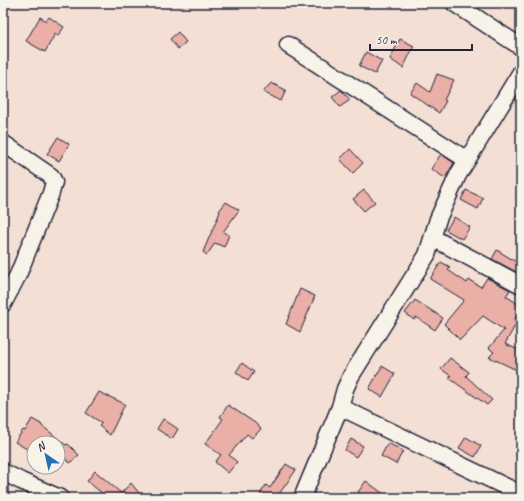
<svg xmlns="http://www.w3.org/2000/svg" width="524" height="501" viewBox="0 0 524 501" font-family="Caveat,sans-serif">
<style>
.building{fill:#eaafa7;stroke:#22223b}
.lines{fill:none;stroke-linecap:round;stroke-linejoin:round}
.minor-casing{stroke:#22223b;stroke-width:19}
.minor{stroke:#f7f3e8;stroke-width:16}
</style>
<rect width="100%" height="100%" fill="#f3dfd4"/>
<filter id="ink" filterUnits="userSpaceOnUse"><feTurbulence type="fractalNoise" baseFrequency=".025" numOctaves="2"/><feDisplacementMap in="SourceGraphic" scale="8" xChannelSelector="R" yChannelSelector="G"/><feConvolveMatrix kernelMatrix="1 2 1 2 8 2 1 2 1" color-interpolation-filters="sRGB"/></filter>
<g filter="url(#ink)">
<g class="building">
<polygon points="40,17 46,21 49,17 64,27 58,36 55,34 45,52 26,41"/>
<polygon points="178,32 186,42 178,49 170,39"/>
<polygon points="400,39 414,46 403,68 390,59"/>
<polygon points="366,52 382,61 375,74 359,66"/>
<polygon points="437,74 454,80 444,100 446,101 439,113 410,93 417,83 430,92"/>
<polygon points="271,83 286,90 281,101 263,92"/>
<polygon points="341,90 350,100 340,107 332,97"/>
<polygon points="58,137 69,144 59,161 47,154"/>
<polygon points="350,149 363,163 353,173 340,159"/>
<polygon points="441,154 454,163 445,178 431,169"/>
<polygon points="364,190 375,202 364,211 353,199"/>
<polygon points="466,190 483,198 478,209 461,200"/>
<polygon points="226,202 239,210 223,232 229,235 224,247 215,243 207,255 203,252 220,212 219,211"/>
<polygon points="454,217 470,227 462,239 446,230"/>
<polygon points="497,250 521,265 520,274 492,259"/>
<polygon points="441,262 450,267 448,270 467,283 469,280 481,287 487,278 510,290 506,296 521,306 521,310 514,320 517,322 505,344 521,351 521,372 489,357 494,352 489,348 504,330 483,316 460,340 444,324 464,300 430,279"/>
<polygon points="300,289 315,296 300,332 286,324"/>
<polygon points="415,300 443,318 435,330 416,317 414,320 405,313"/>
<polygon points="450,358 469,372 466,376 492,400 487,405 449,378 451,376 441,369"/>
<polygon points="242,363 254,372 248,381 236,372"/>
<polygon points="382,366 395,374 382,397 369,389"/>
<polygon points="99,392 125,404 110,435 99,426 102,423 86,413"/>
<polygon points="228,405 255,423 261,429 252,438 247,434 229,455 237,462 228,473 215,462 221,455 205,444 223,419 220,417"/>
<polygon points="32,419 41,424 41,425 66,445 68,444 79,455 70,463 58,452 58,443 49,443 46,440 44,443 39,439 37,443 34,443 34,448 32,452 15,442 23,430 25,431"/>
<polygon points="163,419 178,429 172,439 157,429"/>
<polygon points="466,437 481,446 475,457 459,448"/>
<polygon points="351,439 363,446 356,457 345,450"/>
<polygon points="388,443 403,451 396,464 381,456"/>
<polygon points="286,464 296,470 279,494 286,498 264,498 264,497 260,494 266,485 270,488"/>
<polygon points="95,471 121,493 131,483 143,498 108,498 87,481"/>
<polygon points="366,481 389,498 366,498 358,492"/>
</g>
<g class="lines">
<g class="minor-casing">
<g id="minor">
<polyline points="454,3 521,47"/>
<polyline points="288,45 467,160"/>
<polyline points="3,143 51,176 54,182 51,193 18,275 3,304"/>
<polyline points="433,238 521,285"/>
<polyline points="340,407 521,494"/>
<polyline points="3,472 21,481 60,498"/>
<polyline points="302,498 340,407 345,389 351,376 427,255 438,219 458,175 521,72"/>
</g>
</g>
<use href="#minor" class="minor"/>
</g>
</g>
<rect width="524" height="501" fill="none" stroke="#f7f3e8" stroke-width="16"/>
<rect x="8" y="8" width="508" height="485" fill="none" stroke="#22223b" stroke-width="1.5" filter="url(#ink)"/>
<g transform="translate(46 455) rotate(326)"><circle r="19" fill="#f7f3e8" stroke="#a29fa3"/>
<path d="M0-3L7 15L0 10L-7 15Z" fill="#1f6fb2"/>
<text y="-6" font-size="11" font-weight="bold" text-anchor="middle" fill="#22223b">N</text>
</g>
<path d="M370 44v6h102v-6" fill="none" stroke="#22223b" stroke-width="2"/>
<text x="376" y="44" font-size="12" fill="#22223b" stroke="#f7f3e8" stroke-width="3" paint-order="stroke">50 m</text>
</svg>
